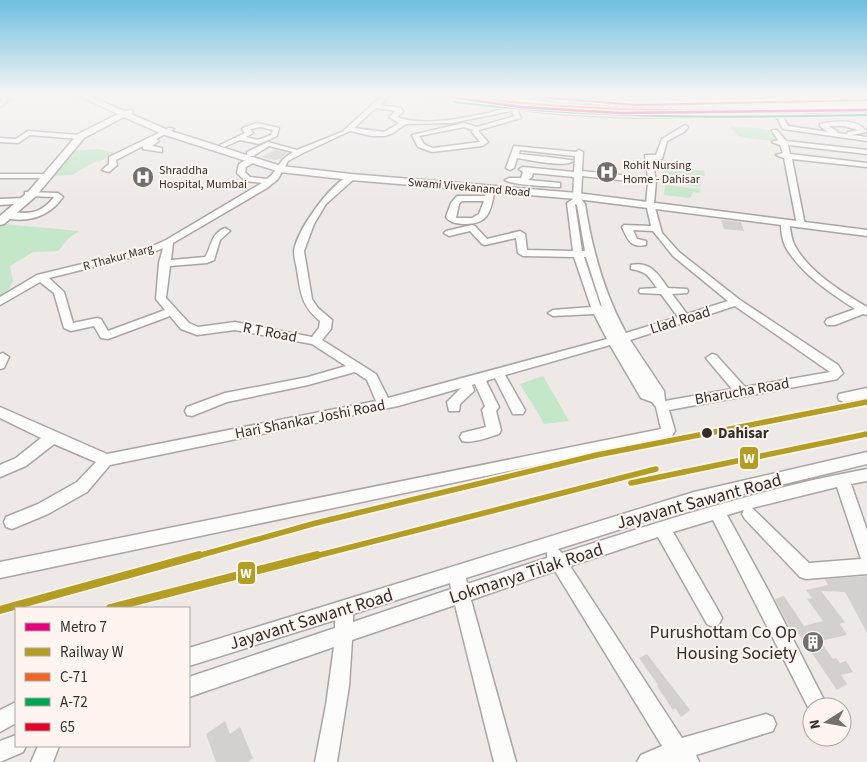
<svg xmlns="http://www.w3.org/2000/svg" width="867" height="762" viewBox="0 0 867 762" font-family="'Source Sans 3',sans-serif">
<style>
.green{fill:#c4e6c9}
.building{fill:#d4d0ce}
.lines{fill:none;stroke-linecap:round;stroke-linejoin:round}
.minor-casing{stroke:#a9a5a3;stroke-width:3}
.major-casing{stroke:#a9a5a3;stroke-width:3}
.highway-casing{stroke:#a9a5a3;stroke-width:2}
.minor{fill:#fcfcfb;fill-rule:evenodd}
.major{fill:#fcfcfb;fill-rule:evenodd}
.highway{fill:#fcfcfb;fill-rule:evenodd}
.rail-casing{stroke:#d4d2d1;stroke-width:2.5}
.rail{stroke:#fff5f0;stroke-width:1;stroke-dasharray:4.5;stroke-linecap:butt}
.highway-bridge-casing{stroke:#a9a5a3;stroke-width:11;stroke-linecap:butt}
.highway-bridge{stroke:#fcfcfb;stroke-width:9}
.bus-1-casing{stroke:#fff5f0;stroke-width:4}
.bus-2-casing{stroke:#fff5f0;stroke-width:4}
.bus-3-casing{stroke:#fff5f0;stroke-width:4}
.bus-1{stroke:#f26522;stroke-width:2}
.bus-2{stroke:#00a651;stroke-width:2}
.bus-3{stroke:#e4002b;stroke-width:2}
.rail-1-far1-casing{stroke:#fff5f0;stroke-width:9}
.rail-1-casing{stroke:#fff5f0;stroke-width:11}
.rail-1-far1{stroke:#b39e23;stroke-width:5.5}
.rail-1{stroke:#b39e23;stroke-width:8}
.metro-1-casing{stroke:#fff5f0;stroke-width:4.5}
.metro-1{stroke:#e5007d;stroke-width:2.5}
.stop-dot{fill:#302d2b;stroke:#fff5f0;stroke-width:2}
.labels{text-anchor:middle;stroke-width:4;stroke-linejoin:round;paint-order:stroke}
.far-poi-label{font-size:12px;fill:#302d2b;stroke:#fff5f0;text-anchor:start}
.far-street-label{font-size:12px;fill:#302d2b;stroke:#fff5f0}
.street-label{font-size:15px;fill:#302d2b;stroke:#fff5f0}
.stop-label{font-size:15px;font-weight:bold;fill:#302d2b;stroke:#fff5f0;text-anchor:start}
.near-street-label{font-size:18px;fill:#302d2b;stroke:#fff5f0}
.near-poi-label{font-size:18px;fill:#302d2b;stroke:#fff5f0;text-anchor:end}
.line-badge{stroke:#fff5f0;stroke-width:2}
.badge-label{font-size:14px;text-anchor:middle;font-weight:bold;fill:#fff}
</style>
<rect width="100%" height="100%" fill="#eee9e6"/>
<g class="green">
<polygon points="730,126 774,130 781,142 739,137"/>
<polygon points="99,149 120,154 90,164 73,175 49,176 69,151"/>
<polygon points="663,166 704,171 705,176 696,175 702,178 700,187 662,182 663,171 667,171 663,171"/>
<polygon points="665,185 701,189 699,193 693,192 690,198 664,195"/>
<polygon points="3,224 79,231 69,238 58,251 33,252 10,266 13,281 5,296 0,298 0,226"/>
<path d="M543 376 569 421 544 424C537 410 528 398 520 384Z"/>
</g>
<g class="building">
<polygon points="275,150 288,153 280,159 275,160 262,157"/>
<polygon points="721,220 741,222 744,231 724,229"/>
<polygon points="867,576 867,633 845,592 821,591 845,622 840,624 847,635 820,641 833,659 836,658 840,663 846,661 853,672 841,675 847,684 837,690 799,634 794,636 775,599 784,596 804,626 823,621 807,599 812,598 806,590 828,585 825,579"/>
<polygon points="647,654 690,710 681,717 675,708 673,710 657,686 658,685 639,658"/>
<polygon points="225,721 230,734 240,727 253,758 248,762 216,762 206,734"/>
</g>
<g class="lines">
<g class="minor-casing">
<g id="minor">
<polygon points="0,96 10,99 0,107 0,102 3,100 0,99"/>
<path d="M382 96H389L380 105 401 108 403 112 397 117C424 128 479 116 507 108L431 96H448L551 110 658 114 770 112 772 109 777 112 837 108 840 110 839 111 782 115 788 126 828 132 820 126V124C834 121 858 118 867 132L852 135 867 137V141L783 129 778 119 774 116C689 117 602 121 517 109L521 118 479 130V132L488 142 482 146 432 152 418 147 412 135 464 123 477 127 515 116 511 111 451 123 406 124 393 133 385 136H372L350 131 303 153 288 161 278 179 267 188 173 243 171 260 205 257C212 247 210 234 225 228L230 231 220 240 214 260 207 263 170 266 166 298 189 323 198 327 235 322 312 337 319 328 320 321C301 305 301 294 297 270 296 264 294 257 294 251 297 230 331 182 351 175L355 177 354 179 326 204 314 224 304 251 312 299 318 308 332 320 331 329 322 340 376 374 388 398 607 339 594 314 553 316 548 313 553 310 591 307 574 257 523 256 518 253 516 238 485 245 482 244 470 231 449 236 444 233 446 231 472 225 475 226 487 239 520 231 525 234 527 250 573 251 567 203 573 199 574 177 533 173 532 177 528 180 560 183V187H557C546 186 512 185 505 180L509 178H521L523 172 519 169 523 167 574 172 575 156 520 150 519 154C527 155 571 159 574 161 563 168 531 160 517 158L514 168 510 170 506 168 514 146 576 152 579 150 583 152 582 171 648 178 645 155H656L662 139 685 125 688 127 684 132 667 141 662 159H652L656 181 654 204 662 233 679 252 740 300 838 365 843 373 837 379 833 380 669 410 675 431 671 437 666 438 0 578V562L661 429 656 407 652 402 641 398 610 345 505 375 525 410 523 414H513L495 378 486 381 499 407 496 411 501 430 499 434C489 437 472 444 462 441L460 437 462 433 486 427 482 410 485 406 475 384 472 385 474 391 460 404 459 411H449L447 402 461 388 398 406 110 465 87 492 48 514 12 529 6 527 4 522 6 517 38 504 77 482 96 462 54 444 26 466 0 477V465L16 458 41 438 0 418V407L107 454 376 401 367 380 355 372 308 385 227 402 192 416 187 415 185 411 187 407 225 393 308 377 346 366 312 344 235 330 197 335 181 329 170 316 108 339 101 338 94 326 71 331 64 328 54 293 40 282 0 305V297L37 275 148 248 166 240 262 183 245 181 237 173 239 164 249 158H255V162L246 167 245 172 250 177 267 179C279 170 277 161 293 152L269 146 253 156H247V152L268 142 297 150 342 132ZM376 108 396 111 389 117 399 123 384 132 354 128ZM828 126H844L858 130 848 132 847 134 838 133 837 131ZM464 127 473 130 472 132 480 142 433 148 424 144 419 136ZM582 176 648 183 646 204 651 226 624 225 622 227C628 240 630 248 646 245V241L637 239 633 230 653 231 673 256 728 301 687 314 672 294 687 293 688 291 687 289 668 288C658 274 650 261 631 265V269C647 272 648 275 657 288L640 289 639 291 640 293 661 294 678 317 626 333C604 293 592 249 585 204L581 199ZM575 204 577 205 585 251H582ZM163 248 159 263 156 299 165 310 108 331 101 319 97 318 73 323 64 292 49 278 154 252ZM584 257H586L602 307 600 305ZM735 306 830 372 745 387 716 355 712 354 706 358 732 389 665 401 664 391 630 340Z"/>
<polygon points="526,96 621,101 785,98 807,102 804,104 785,102 621,105 563,103"/>
<polygon points="852,96 858,96 867,107 867,113"/>
<path d="M257 123 279 128 277 136 259 144 240 140 224 147 220 145 245 133 242 129 243 128ZM261 127 273 130 271 135 258 140 246 137 253 133 250 129Z"/>
<polygon points="169,128 174,129 156,139 159,141 152,146 162,148 162,152 143,149 143,146 116,160 117,165 109,172 102,170 109,164 109,157"/>
<polygon points="773,130 777,130 786,141 867,150 867,154 788,145 790,154 867,163 867,167 792,159 805,225 804,227 798,227 797,225 784,158 776,155 783,153 780,145 772,142 778,140 772,131"/>
<polygon points="28,131 80,135 84,137 80,139 30,135 18,143 0,142 0,138 16,139"/>
<polygon points="0,174 47,174 51,176 47,178 0,178"/>
<path d="M488 186 495 188C491 208 491 225 463 224 456 223 450 223 446 217L451 203 457 196H485ZM462 201H484L479 214 472 218H456L459 204Z"/>
<path d="M25 192 58 193 63 197C49 217 28 223 4 218L3 216C17 206 33 224 54 197L28 196H25Z"/>
<polygon points="25,198 29,201 28,203 0,205 0,199"/>
<path d="M785 220 789 223C791 231 791 239 795 246 809 272 842 292 867 307V315L863 314 835 325H827L825 322 827 319 855 309C830 293 800 273 785 246 782 239 781 231 781 223Z"/>
<polygon points="3,353 9,357 4,368 0,369 0,354"/>
<polygon points="867,388 867,398 844,402 839,400 838,397 839,394"/>
<path d="M867 452V464L694 506 558 549 562 553C663 521 763 488 867 469V481L851 484 867 530V574L806 579 800 577 745 519 742 514 744 510 727 515 768 590 824 700 827 707H812V715L713 520 673 532 719 612 722 618 719 624 713 627 707 624 658 537 570 566 682 738 766 714 773 717 776 724 773 731 696 755 699 762H637L641 755 662 746 555 571 471 600 516 762H494L455 605 352 640 349 686 337 762H315L326 705 334 647 189 697V677L335 628V620L189 666V648L694 492ZM837 487 861 559 809 563 752 508ZM547 552V558L467 584 466 578ZM450 583 451 589 353 622V614Z"/>
<polygon points="16,702 16,723 0,732 0,710"/>
<polygon points="16,735 16,746 26,746 23,752 0,762 0,741"/>
<polygon points="38,746 59,746 53,762 31,762"/>
</g>
</g>
<g class="major-casing">
<g id="major">
<polygon points="79,96 89,96 124,111 132,110 133,112 131,114 168,130 281,166 351,174 577,193 867,230 867,236 577,199 351,180 280,172 162,134 124,117 84,138 36,196 4,224 0,225 0,216 28,192 78,134 118,114"/>
<polygon points="867,99 867,103 679,107 674,109 670,107 678,103"/>
</g>
</g>
<g class="highway-casing">
<polygon id="highway" points="466,96 494,96 580,105 636,108 855,103 859,106 855,109 636,114 580,111 470,99"/>
</g>
<use href="#minor" class="minor"/>
<use href="#major" class="major"/>
<use href="#highway" class="highway"/>
<g class="rail-casing">
<polyline id="rail" points="529,96 625,107 793,110"/>
</g>
<use href="#rail" class="rail"/>
<g class="highway-bridge-casing">
<polyline id="highway-bridge" points="851,104 867,103"/>
</g>
<use href="#highway-bridge" class="highway-bridge"/>
<g class="bus-1-casing">
<path id="bus-1" d="M455 96C592 113 729 112 867 109"/>
</g>
<g class="bus-2-casing">
<path id="bus-2" d="M454 102C592 119 729 118 867 115"/>
</g>
<g class="bus-3-casing">
<polyline id="bus-3" points="528,96 636,105 867,100"/>
</g>
<use href="#bus-1" class="bus-1"/>
<use href="#bus-2" class="bus-2"/>
<use href="#bus-3" class="bus-3"/>
<g class="rail-1-far1-casing">
<g id="rail-1-far1">
<polyline points="631,483 867,434"/>
<polyline points="194,557 316,523 597,455 867,402"/>
<polyline points="312,557 656,469"/>
</g>
</g>
<g class="rail-1-casing">
<g id="rail-1">
<polyline points="110,608 317,555"/>
<polyline points="0,610 199,555"/>
</g>
</g>
<use href="#rail-1-far1" class="rail-1-far1"/>
<use href="#rail-1" class="rail-1"/>
<g class="metro-1-casing">
<polyline id="metro-1" points="445,96 521,107 620,113 867,110"/>
</g>
<use href="#metro-1" class="metro-1"/>
</g>
<linearGradient id="sky" x2="0" y2="1"><stop stop-color="#6ebfe0"/><stop offset="0.47" stop-color="#f7f5f4"/><stop offset="1" stop-color="#f7f5f4" stop-opacity="0"/></linearGradient>
<rect width="867" height="203" fill="url(#sky)"/>
<defs>
<g id="hospital-disc" transform="scale(1.125)"><circle r="9.5" fill="#726f6c" stroke="#fff5f0"/><path d="M-5-5h3v3.5h4V-5h3V5h-3V1.5h-4V5h-3Z" fill="#fff"/></g>
<g id="building-disc" transform="scale(1.125)"><circle r="9.5" fill="#726f6c" stroke="#fff5f0"/><path d="M-4-6H4V6H1V3H-1V6H-4ZM-2.5-4.3h1.7v1.8h-1.7ZM.8-4.3h1.7v1.8H.8ZM-2.5-1h1.7V.8h-1.7ZM.8-1h1.7V.8H.8Z" fill="#fff"/></g>
</defs>
<g fill-rule="evenodd">
<use href="#hospital-disc" x="607" y="172"/>
<use href="#hospital-disc" x="143" y="177"/>
<use href="#building-disc" x="813" y="642"/>
</g>
<circle class="stop-dot" cx="707" cy="433" r="6"/>
<g class="labels">
<g class="far-poi-label">
<text x="623" y="169">Rohit Nursing<tspan x="623" dy="14">Home - Dahisar</tspan></text>
<text x="159" y="174">Shraddha<tspan x="159" dy="14">Hospital, Mumbai</tspan></text>
</g>
<g class="far-street-label">
<text transform="translate(469 187) rotate(5)" y="4">Swami Vivekanand Road</text>
<text transform="translate(118 257) rotate(-15)" y="4">R Thakur Marg</text>
</g>
<g class="street-label">
<text transform="translate(680 320) rotate(-17)" y="5">Llad Road</text>
<text transform="translate(270 332) rotate(11)" y="5">R T Road</text>
<text transform="translate(742 391) rotate(-10)" y="5">Bharucha Road</text>
<text transform="translate(310 419) rotate(-11)" y="5">Hari Shankar Joshi Road</text>
</g>
<g class="stop-label">
<text x="718" y="438">Dahisar</text>
</g>
<g class="near-street-label">
<text transform="translate(699 501) rotate(-15)" y="6">Jayavant Sawant Road</text>
<text transform="translate(526 573) rotate(-18)" y="6">Lokmanya Tilak Road</text>
<text transform="translate(311 619) rotate(-17)" y="6">Jayavant Sawant Road</text>
</g>
<g class="near-poi-label">
<text x="797" y="638">Purushottam Co Op<tspan x="797" dy="21">Housing Society</tspan></text>
</g>
</g>
<g class="line-badge">
<rect x="739" y="446" width="20" height="24" rx="5" fill="#b39e23"/>
<rect x="237" y="561" width="19" height="24" rx="5" fill="#b39e23"/>
</g>
<g class="badge-label">
<text x="749" y="463">W</text>
<text x="246" y="578">W</text>
</g>
<rect x="15" y="607" width="175" height="140" fill="#fff5f0" stroke="#aca5a1"/>
<rect x="25" y="623" width="25" height="8" fill="#e5007d" stroke="#aca5a1"/>
<text x="60" y="632" font-size="15" fill="#302d2b">Metro 7</text>
<rect x="25" y="648" width="25" height="8" fill="#b39e23" stroke="#aca5a1"/>
<text x="60" y="657" font-size="15" fill="#302d2b">Railway W</text>
<rect x="25" y="673" width="25" height="8" fill="#f26522" stroke="#aca5a1"/>
<text x="60" y="682" font-size="15" fill="#302d2b">C-71</text>
<rect x="25" y="698" width="25" height="8" fill="#00a651" stroke="#aca5a1"/>
<text x="60" y="707" font-size="15" fill="#302d2b">A-72</text>
<rect x="25" y="723" width="25" height="8" fill="#e4002b" stroke="#aca5a1"/>
<text x="60" y="732" font-size="15" fill="#302d2b">65</text>
<g transform="translate(827 722) rotate(259)"><circle r="24" fill="#fff5f0" stroke="#aca5a1"/>
<path d="M0-4L9 19L0 12L-9 19Z" fill="#726f6c"/>
<text y="-8" font-size="14" font-weight="bold" text-anchor="middle" fill="#302d2b">N</text>
</g>
</svg>
